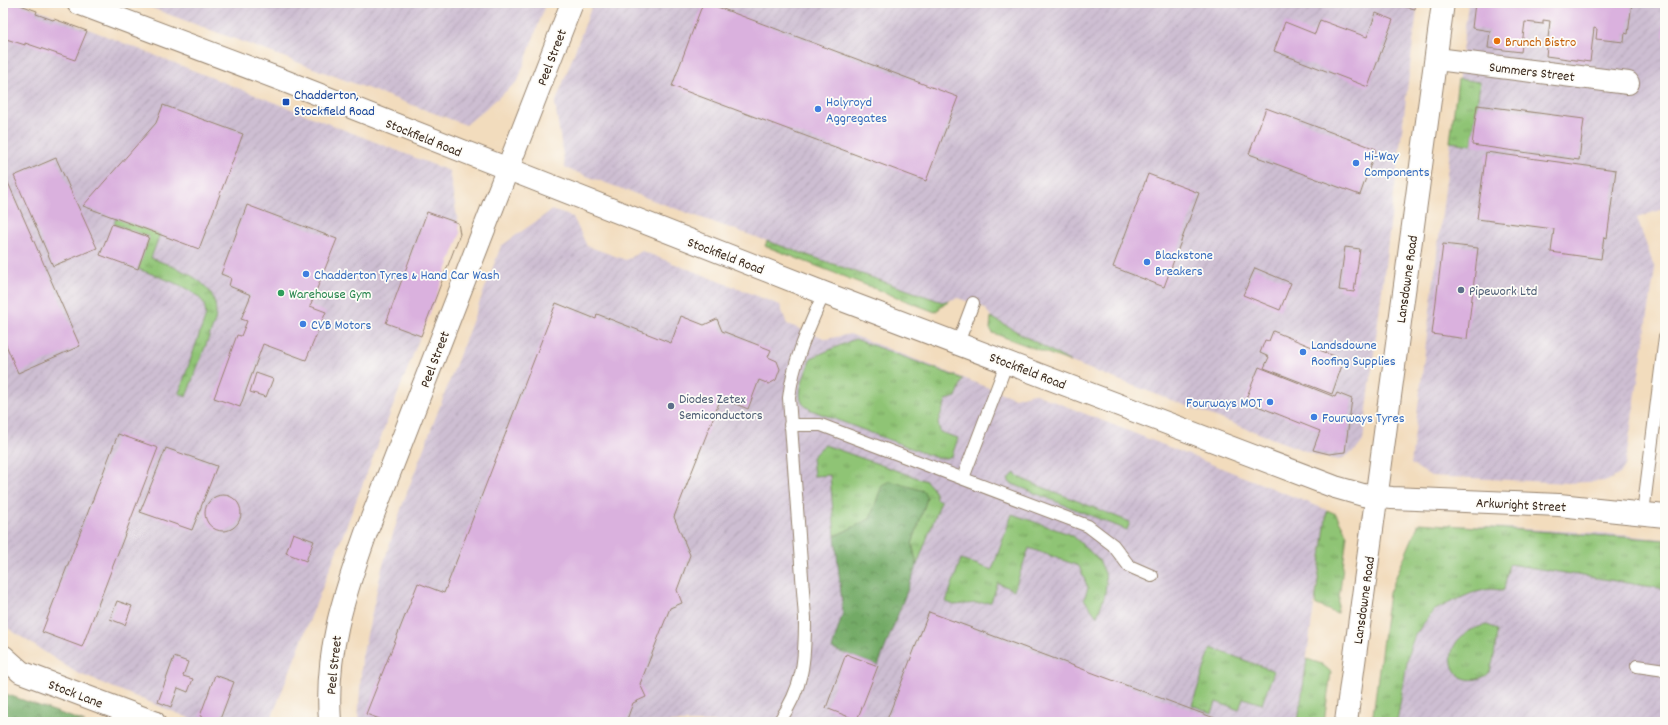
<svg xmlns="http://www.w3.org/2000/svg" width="1668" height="725" viewBox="0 0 1668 725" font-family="Dekko,sans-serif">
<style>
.industrial{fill:url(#industrial-furrows)}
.grass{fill:url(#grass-tufts);stroke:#65774a}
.forest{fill:url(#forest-crowns);stroke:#576a42}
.building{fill:#dab1de}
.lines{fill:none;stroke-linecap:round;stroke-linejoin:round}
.lane-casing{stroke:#96836e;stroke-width:14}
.street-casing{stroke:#96836e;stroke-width:24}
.secondary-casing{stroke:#96836e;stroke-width:24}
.lane{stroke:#fff;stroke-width:12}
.street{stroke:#fff;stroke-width:22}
.secondary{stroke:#fff;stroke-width:22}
.food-dot{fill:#e8710a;stroke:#fdfcf7;stroke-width:1.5}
.transit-dot{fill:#1a4fb4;stroke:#fdfcf7;stroke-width:1.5}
.shop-dot{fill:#3f7fe0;stroke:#fdfcf7;stroke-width:1.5}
.service-dot{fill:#5c6f8a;stroke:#fdfcf7;stroke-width:1.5}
.leisure-dot{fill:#2e9e5b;stroke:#fdfcf7;stroke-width:1.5}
.labels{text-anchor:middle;stroke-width:3.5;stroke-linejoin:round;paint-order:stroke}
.food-label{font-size:14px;fill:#c56008;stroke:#fdfcf7;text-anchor:start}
.street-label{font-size:14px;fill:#3b2a1e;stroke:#fdfcf7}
.transit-label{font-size:14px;fill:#164399;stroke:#fdfcf7;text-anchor:start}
.shop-label{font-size:14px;fill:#366cbe;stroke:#fdfcf7;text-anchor:start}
.service-label{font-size:14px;fill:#4e5e75;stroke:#fdfcf7;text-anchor:start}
.leisure-label{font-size:14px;fill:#27864d;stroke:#fdfcf7;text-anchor:start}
</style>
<defs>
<pattern id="industrial-furrows" width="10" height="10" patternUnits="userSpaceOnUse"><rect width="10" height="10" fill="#cdbed2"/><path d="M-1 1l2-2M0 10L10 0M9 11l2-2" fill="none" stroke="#b1a3b4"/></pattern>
<pattern id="grass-tufts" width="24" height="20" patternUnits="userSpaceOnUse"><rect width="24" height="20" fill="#8fc475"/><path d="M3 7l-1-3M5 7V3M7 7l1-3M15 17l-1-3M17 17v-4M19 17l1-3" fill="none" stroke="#769f5f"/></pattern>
<pattern id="forest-crowns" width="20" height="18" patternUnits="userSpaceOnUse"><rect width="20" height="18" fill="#73aa66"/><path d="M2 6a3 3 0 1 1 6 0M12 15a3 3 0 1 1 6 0" fill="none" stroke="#608b53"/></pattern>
</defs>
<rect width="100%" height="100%" fill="#fdfcf7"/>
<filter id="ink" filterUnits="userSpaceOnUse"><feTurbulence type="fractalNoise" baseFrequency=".025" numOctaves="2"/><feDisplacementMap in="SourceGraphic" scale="8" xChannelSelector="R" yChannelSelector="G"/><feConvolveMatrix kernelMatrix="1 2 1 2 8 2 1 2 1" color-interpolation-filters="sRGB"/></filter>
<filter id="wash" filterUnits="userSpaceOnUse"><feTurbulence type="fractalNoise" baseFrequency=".012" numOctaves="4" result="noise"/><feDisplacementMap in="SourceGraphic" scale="16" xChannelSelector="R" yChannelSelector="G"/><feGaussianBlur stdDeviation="0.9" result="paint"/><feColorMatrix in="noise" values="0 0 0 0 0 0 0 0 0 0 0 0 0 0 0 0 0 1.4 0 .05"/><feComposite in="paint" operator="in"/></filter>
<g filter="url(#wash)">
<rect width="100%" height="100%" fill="#f2dcbd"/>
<g class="industrial">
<polygon points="3,3 22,3 449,171 460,234 270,722 199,722 77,673 3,625"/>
<polygon points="138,3 546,3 518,81 466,125"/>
<polygon points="593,3 1418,3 1363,441 1357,449 1340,460 1321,457 1071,362 991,317 985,308 958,298 942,302 693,215 565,168 555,104"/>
<polygon points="1468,3 1665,3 1665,208 1637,218 1655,269 1625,466 1620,474 1607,481 1568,483 1431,476 1411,464"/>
<polygon points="552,210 573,217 587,246 626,260 642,251 780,305 787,324 827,339 850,334 1015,398 1033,393 1327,510 1298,722 358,722 362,657 382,568 403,503 501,246"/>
<polygon points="1419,523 1600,533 1665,539 1665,722 1372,722 1389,593"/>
</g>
<g class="grass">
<polygon points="1458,79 1480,82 1472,145 1450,142"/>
<path d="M116 218 160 234 151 258C179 269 223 282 215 321L186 397 179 393 206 315C205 311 205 305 203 302 191 286 156 276 138 269L149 237 114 224Z"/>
<polygon points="767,241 942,302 950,300 935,312 765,246"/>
<polygon points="991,317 1071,362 993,333 990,329"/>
<path d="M855 339 963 379 956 397 946 400 938 422 940 432 958 438 952 456 946 458H937L811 410C808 408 805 406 803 404 795 393 807 370 811 358Z"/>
<path d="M825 445 926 481C932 487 935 490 936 499L941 501 917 565 912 544 927 498 883 485 870 519 835 536 830 475 814 476 812 457 821 448Z"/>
<polygon points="1015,473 1020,478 1032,483 1130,522 1127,530 1010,483 1008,479"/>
<polygon points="1327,510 1336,514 1347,535 1337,614 1315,604"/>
<polygon points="1012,514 1072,535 1099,560 1105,573 1106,583 1105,594 1097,617 1084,599 1088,588 1079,566 1029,548 1014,590 998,583 991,602 954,605 946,602 961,559 992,570"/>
<polygon points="1419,523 1665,540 1665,589 1509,564 1504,590 1489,589 1472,593 1453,601 1433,611 1415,635 1409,651 1397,722 1372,722 1389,593"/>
<path d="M1487 625 1495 628 1497 631C1496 642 1494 666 1488 674 1485 677 1480 678 1477 679 1452 684 1444 655 1459 639 1467 631 1476 627 1487 625Z"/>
<polygon points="1211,648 1274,671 1262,704 1243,698 1239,710 1216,702 1212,713 1192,705"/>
<polygon points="1307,659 1322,664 1331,672 1324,722 1298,722"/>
</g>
<g class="forest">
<polygon points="890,481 924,491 927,498 912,544 917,565 878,666 832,649 843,612 835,536 870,519 882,485"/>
<polygon points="3,693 85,722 3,722"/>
</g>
<g id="blocks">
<g class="building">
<polygon points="3,3 15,3 37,11 36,14 53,20 54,19 87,31 75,60 25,43 25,45 3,38"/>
<polygon points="703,3 707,3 958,97 926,181 672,86"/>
<polygon points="1389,3 1416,3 1415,9"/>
<polygon points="1475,3 1632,3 1628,34 1625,33 1624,42 1596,39 1597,29 1594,28 1590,62 1546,56 1550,21 1543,20 1543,24 1525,22 1521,52 1488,48 1490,31 1472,28"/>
<rect x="1663" y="3" width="2" height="34"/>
<polygon points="1376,13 1393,20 1368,87 1274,51 1285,22 1315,34 1320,20 1367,37"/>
<polygon points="163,105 243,134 199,249 83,206 156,123"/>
<polygon points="1477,105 1584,119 1579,160 1472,145"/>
<polygon points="1266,108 1376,149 1360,195 1249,154"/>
<polygon points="1486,152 1616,170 1607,238 1604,237 1601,259 1551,252 1554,229 1477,219"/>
<polygon points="56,158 97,248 53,266 14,176"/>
<polygon points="1148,174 1199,193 1164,287 1113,267"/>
<polygon points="6,178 80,346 18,373 3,338 3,180"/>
<polygon points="247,205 337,239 310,306 326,312 306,360 263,344 240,407 214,398 237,335 241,336 247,321 241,319 251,295 229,286 231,278 221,274"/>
<polygon points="427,212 458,223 460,234 421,336 386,323"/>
<polygon points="112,224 149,237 138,269 100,255"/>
<polygon points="1443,244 1478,248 1467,339 1432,334"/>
<polygon points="1345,247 1360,249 1354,292 1339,290"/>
<polygon points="1255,268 1291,283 1280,310 1243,295"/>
<polygon points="556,303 596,319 597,314 671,343 681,316 704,325 717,319 722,331 771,350 768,357 777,361 780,369 776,380 769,384 759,380 748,409 721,398 674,517 690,555 677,590 682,603 670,608 640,684 646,697 633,703 626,722 388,722 366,714 418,583 444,593"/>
<polygon points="1273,331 1344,360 1332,394 1264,368 1269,357 1260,353 1265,340 1269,341"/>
<polygon points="1259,367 1335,397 1337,393 1352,399 1345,452 1329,454 1313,450 1320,431 1245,401"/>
<polygon points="256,373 273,379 266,397 250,392"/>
<polygon points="118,434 158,448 82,647 42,632"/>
<polygon points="166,448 217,466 192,530 140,512"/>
<circle cx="223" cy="513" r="18"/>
<polygon points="293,533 314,541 306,561 286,553"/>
<polygon points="117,601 132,606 125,625 110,619"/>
<polygon points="929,612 1225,722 886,722"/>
<polygon points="846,654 878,666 857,720 826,708"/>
<polygon points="174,657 188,662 183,676 193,679 188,692 178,688 171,707 158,702"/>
<polygon points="215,675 234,682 219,722 200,716"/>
</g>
</g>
</g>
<g filter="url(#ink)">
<use href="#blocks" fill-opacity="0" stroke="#96836e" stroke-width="1"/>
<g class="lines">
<g class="lane-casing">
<g id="lane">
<polyline points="958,343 973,303"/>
<polyline points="790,425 821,425 1088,526 1113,545 1129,566 1152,576"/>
<polyline points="963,478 1007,362"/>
<polyline points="1643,513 1665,337"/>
<polyline points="1637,666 1665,670"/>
<path d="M779 722C804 686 805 660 805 618L789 398C793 361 809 327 824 293"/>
</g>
</g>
<g class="street-casing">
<g id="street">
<polyline points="1437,59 1628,83"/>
<polyline points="3,656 21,672 154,722"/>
<path d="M330 722C325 652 343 598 366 533L572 3"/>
</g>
</g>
<g class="secondary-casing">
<g id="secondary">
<polyline points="78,3 282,80 824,293 1335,487 1363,495 1392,498 1559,505 1665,516"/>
<polyline points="1346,722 1443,3"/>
</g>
</g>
<use href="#lane" class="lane"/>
<use href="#street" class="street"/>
<use href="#secondary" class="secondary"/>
</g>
</g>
<circle class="food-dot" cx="1497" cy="41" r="4"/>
<rect class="transit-dot" x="282" y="98" width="8" height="8" rx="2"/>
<g class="shop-dot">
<circle cx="818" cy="109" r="4"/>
<circle cx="1356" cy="163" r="4"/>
<circle cx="1147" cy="262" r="4"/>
<circle cx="306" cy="274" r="4"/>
<circle cx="303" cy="324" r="4"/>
<circle cx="1303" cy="352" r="4"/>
<circle cx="1270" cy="402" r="4"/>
<circle cx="1314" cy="417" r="4"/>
</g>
<g class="service-dot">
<circle cx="1461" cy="290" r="4"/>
<circle cx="671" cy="406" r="4"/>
</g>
<circle class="leisure-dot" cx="281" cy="293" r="4"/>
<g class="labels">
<g class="food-label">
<text x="1505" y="46">Brunch Bistro</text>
</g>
<g class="street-label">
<text transform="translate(551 57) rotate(-69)" y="5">Peel Street</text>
<text transform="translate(1532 71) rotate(7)" y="5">Summers Street</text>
<text transform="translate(424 137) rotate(22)" y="5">Stockfield Road</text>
<text transform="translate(726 255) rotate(21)" y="5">Stockfield Road</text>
<text transform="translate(1406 279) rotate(-82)" y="5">Lansdowne Road</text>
<text transform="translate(434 359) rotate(-69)" y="5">Peel Street</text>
<text transform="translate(1028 370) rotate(21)" y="5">Stockfield Road</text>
<text transform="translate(1521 504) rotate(3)" y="5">Arkwright Street</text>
<text transform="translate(1363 600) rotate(-82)" y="5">Lansdowne Road</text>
<text transform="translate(333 665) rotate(-84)" y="5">Peel Street</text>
<text transform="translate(76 693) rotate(21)" y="5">Stock Lane</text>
</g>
<g class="transit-label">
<text x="294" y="99">Chadderton,<tspan x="294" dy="16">Stockfield Road</tspan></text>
</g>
<g class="shop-label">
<text x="826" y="106">Holyroyd<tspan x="826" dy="16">Aggregates</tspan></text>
<text x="1364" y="160">Hi-Way<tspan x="1364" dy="16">Components</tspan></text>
<text x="1155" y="259">Blackstone<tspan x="1155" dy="16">Breakers</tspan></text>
<text x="314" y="279">Chadderton Tyres &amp; Hand Car Wash</text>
<text x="311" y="329">CVB Motors</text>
<text x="1311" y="349">Landsdowne<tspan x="1311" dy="16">Roofing Supplies</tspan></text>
<text x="1262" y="407" text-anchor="end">Fourways MOT</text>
<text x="1322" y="422">Fourways Tyres</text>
</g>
<g class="service-label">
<text x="1469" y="295">Pipework Ltd</text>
<text x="679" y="403">Diodes Zetex<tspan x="679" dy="16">Semiconductors</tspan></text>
</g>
<g class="leisure-label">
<text x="289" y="298">Warehouse Gym</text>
</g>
</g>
<rect width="1668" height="725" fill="none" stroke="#fdfcf7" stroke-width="16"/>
</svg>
